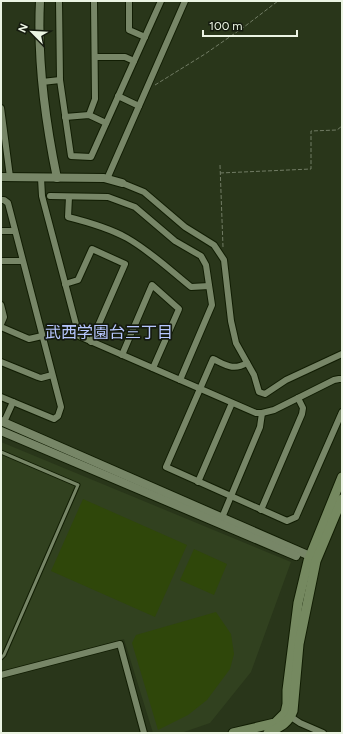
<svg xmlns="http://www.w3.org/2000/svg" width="343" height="734" viewBox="0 0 343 734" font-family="Figtree,'Noto Sans JP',sans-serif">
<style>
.built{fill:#31411f}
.green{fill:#2f470a}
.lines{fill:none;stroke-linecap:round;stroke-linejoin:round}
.service-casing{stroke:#111d03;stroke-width:5}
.minor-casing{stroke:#111d03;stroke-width:8}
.tertiary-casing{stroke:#111d03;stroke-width:10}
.secondary-casing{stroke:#111d03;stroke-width:11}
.path{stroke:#717c64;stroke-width:1;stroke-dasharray:4 2;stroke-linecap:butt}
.service{stroke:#778667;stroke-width:3}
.minor{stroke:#778667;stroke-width:6}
.tertiary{stroke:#778667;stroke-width:8}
.secondary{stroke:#758960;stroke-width:9}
.labels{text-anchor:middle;stroke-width:3.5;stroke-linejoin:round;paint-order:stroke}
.neighbourhood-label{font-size:16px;fill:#b7c7ff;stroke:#151b0f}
</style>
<rect width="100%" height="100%" fill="#29361a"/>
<polygon class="built" points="1,442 291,562 251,672 210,723 181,733 153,733 124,639 1,674"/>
<g class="green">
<polygon points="83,499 187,545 155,617 51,571"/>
<polygon points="194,549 227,564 214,595 180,580"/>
<polygon points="216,612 231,634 234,654 230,669 207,700 188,715 158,730 132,643 136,635"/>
</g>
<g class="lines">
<g class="service-casing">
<polyline id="service" points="1,452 78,485 4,655 1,658"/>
</g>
<g class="minor-casing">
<g id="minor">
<polyline points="59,1 60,80 71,156 91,157 161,1"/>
<polyline points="129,1 129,30 145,37"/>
<polyline points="95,57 125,57 134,61"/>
<polyline points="42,82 60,80"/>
<polyline points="118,96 139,106"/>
<polyline points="1,108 10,177"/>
<polyline points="89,115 95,99 94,1"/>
<polyline points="65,117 89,115 106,123"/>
<polyline points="41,178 42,196 79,336 256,413 262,413 274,410 334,380 339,379 342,379"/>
<polyline points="107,179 185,1"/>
<polyline points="122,183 144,192 185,227 214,245 224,260 231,321 236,343 254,375 259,392 265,394 286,380 342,354"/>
<polyline points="50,196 108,197 135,207 175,241 201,256 206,265 212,305 180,380"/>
<path d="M69 197 68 217C88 222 109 228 127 238 150 251 170 270 191 287L209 286"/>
<polyline points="1,200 4,200 8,203 61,407 58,416 54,419 1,397"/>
<polyline points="1,231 15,231"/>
<polyline points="1,261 22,261"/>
<polyline points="65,284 78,280 92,249 125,264 91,342"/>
<polyline points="1,305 4,317 1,324"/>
<polyline points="1,327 29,339 42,336"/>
<polyline points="122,355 152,285 179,309 153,368"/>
<polyline points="1,362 38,377 41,378 52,375"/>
<path d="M247 363C233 371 226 365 213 359L166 467 287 521 296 517 342 412"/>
<polyline points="4,422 13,402"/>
<polyline points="198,482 232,403"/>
<polyline points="261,510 302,414 303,408 298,398"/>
<polyline points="221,520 260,427 262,413"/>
<polyline points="1,675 120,644 144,733"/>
<polyline points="288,715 300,723 323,733"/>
</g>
</g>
<g class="tertiary-casing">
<g id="tertiary">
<path d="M40 1C37 60 45 120 57 178"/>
<polyline points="1,177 104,178 122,183"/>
<polyline points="1,421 310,556 314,560"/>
<polyline points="1,431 296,556"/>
</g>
</g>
<g class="secondary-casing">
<g id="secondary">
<polyline points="233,733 275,723 285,713 287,704 287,690 298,603 308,561 342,477"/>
<path d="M268 733C280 727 288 724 293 711L299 644 316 561 342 499"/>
</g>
</g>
<g class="path">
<polyline points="155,85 205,54 244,27 278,1"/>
<polyline points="220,165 223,247"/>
<polyline points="220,173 311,169 311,131 337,130 342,126"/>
</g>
<use href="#service" class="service"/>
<use href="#minor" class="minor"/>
<use href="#tertiary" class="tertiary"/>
<use href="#secondary" class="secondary"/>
</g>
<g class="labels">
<g class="neighbourhood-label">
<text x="109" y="338">武西学園台三丁目</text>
</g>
</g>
<rect width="343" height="734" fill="none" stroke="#ebf4e3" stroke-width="4"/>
<g transform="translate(32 32) rotate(294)" stroke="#151b0f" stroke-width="3" paint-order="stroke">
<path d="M0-3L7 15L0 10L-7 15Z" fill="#ebf4e3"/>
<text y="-6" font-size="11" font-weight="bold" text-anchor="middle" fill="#ebf4e3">N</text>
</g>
<path d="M203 30v6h94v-6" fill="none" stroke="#ebf4e3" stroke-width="2"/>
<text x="209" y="30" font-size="12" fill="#ebf4e3" stroke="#151b0f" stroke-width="3" paint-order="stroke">100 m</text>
</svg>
